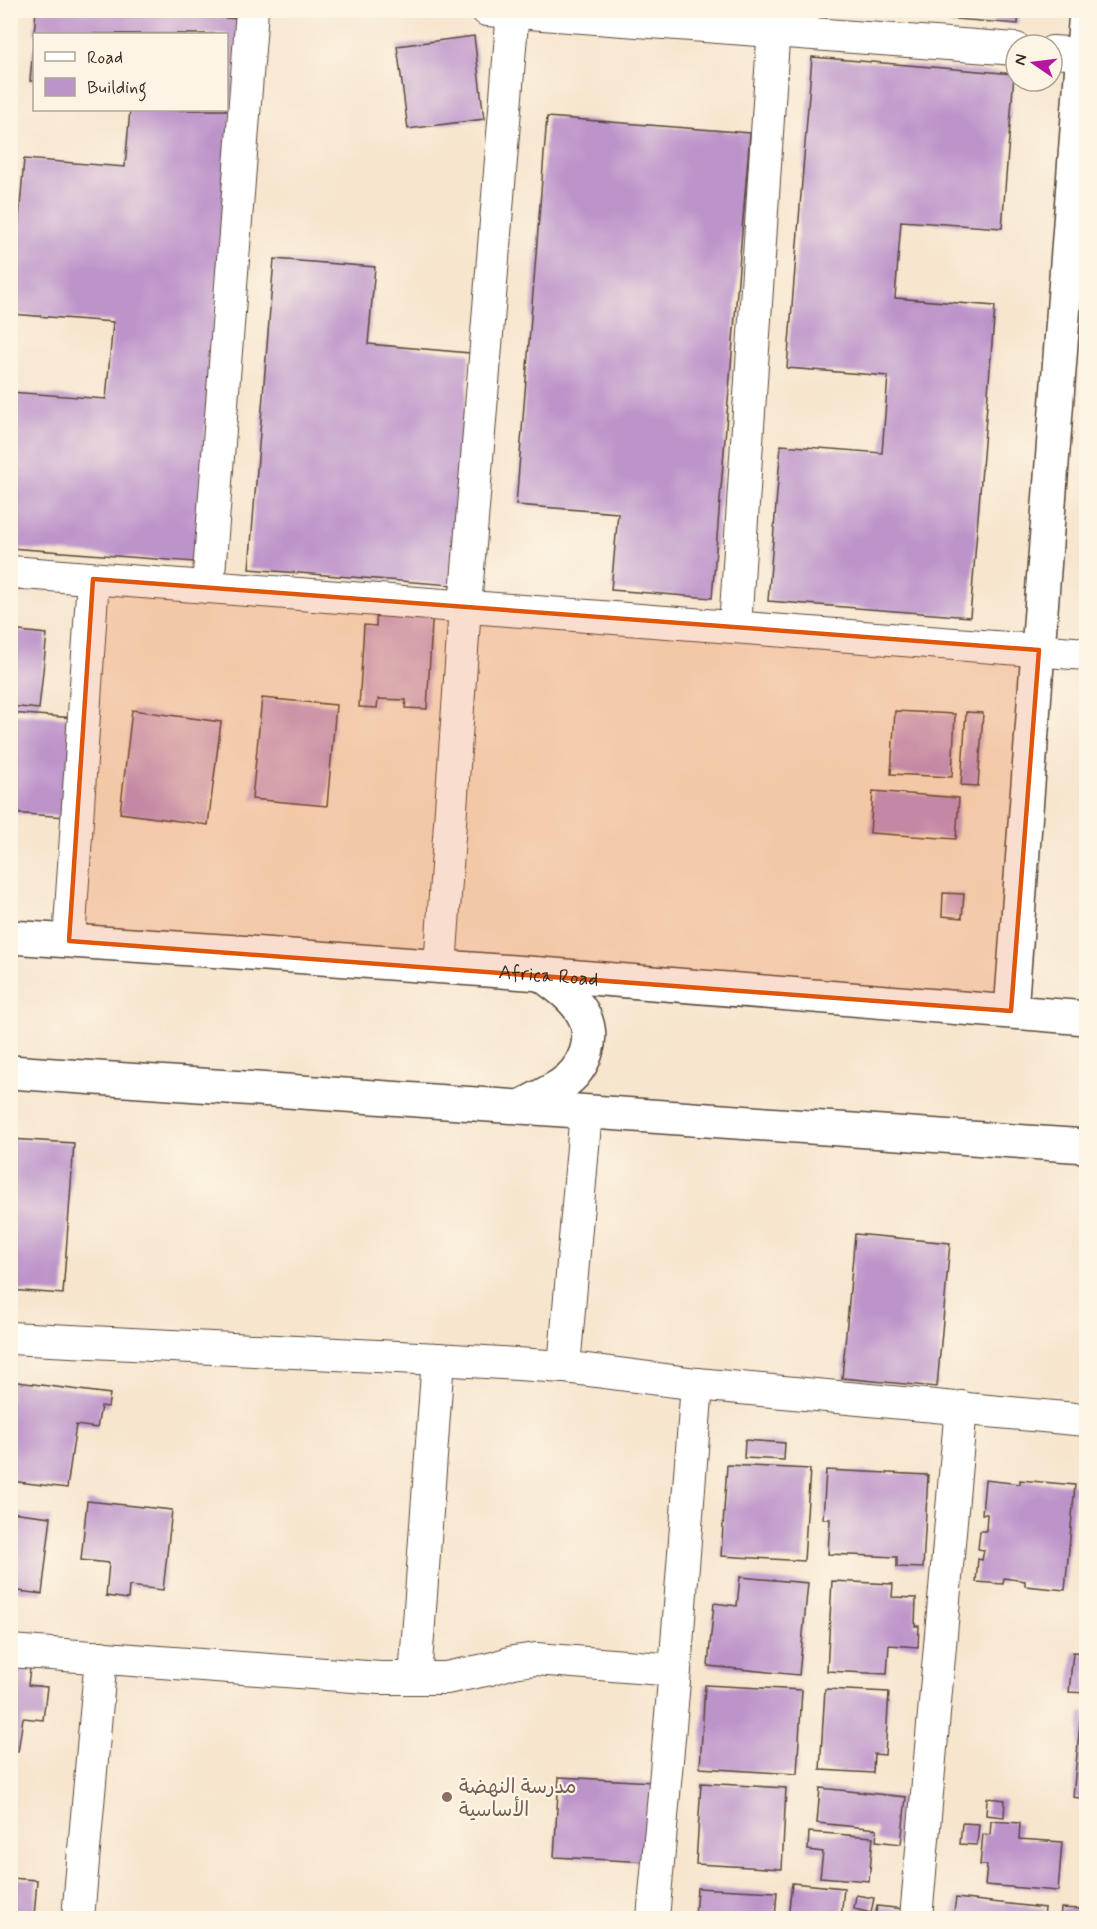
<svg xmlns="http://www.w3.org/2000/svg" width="1097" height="1929" viewBox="0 0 1097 1929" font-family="Mynerve,'Playpen Sans Arabic',sans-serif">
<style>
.building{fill:#bd94ca}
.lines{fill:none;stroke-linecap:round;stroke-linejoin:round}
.minor-casing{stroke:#574638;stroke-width:34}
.tertiary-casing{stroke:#574638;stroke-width:36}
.minor{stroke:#fff;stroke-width:32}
.tertiary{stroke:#fff;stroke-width:33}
.marked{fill:#df570d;fill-opacity:0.2;stroke:#df570d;stroke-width:4.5;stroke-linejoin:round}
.education-dot{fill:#8d6e63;stroke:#fcf5e5;stroke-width:2}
.labels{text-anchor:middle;stroke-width:4.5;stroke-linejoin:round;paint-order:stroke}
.street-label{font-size:20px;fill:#3b2a1e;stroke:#fcf5e5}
.education-label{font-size:20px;fill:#785e54;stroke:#fcf5e5;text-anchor:start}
</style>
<rect width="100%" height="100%" fill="#fcf5e5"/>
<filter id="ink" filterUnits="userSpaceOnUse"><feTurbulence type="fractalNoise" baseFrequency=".0167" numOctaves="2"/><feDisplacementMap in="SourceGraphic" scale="12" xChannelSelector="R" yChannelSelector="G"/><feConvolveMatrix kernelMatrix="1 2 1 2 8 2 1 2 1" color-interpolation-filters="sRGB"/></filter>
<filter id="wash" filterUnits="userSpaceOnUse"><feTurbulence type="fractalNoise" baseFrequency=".008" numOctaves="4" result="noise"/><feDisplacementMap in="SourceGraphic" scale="24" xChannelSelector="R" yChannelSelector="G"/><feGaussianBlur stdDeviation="1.35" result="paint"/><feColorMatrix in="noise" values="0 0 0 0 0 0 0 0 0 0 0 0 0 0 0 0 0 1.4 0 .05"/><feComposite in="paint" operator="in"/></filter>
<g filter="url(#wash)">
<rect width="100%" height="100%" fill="#f7e5cd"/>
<g id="blocks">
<g class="building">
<polygon points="36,10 127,10 239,19 195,562 10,548 10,392 106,399 113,322 11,314 24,159 125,167 130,110 226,110 226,34 34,34"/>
<polygon points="867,10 1019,10 1018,24 867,12"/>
<polygon points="474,36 484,119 408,129 397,46"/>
<polygon points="33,48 34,49 34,81 30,81"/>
<polygon points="812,57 1014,74 1002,228 901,221 895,298 995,306 970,617 768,601 781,445 882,453 888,376 787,368"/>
<polygon points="547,117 750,133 712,598 611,590 618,513 516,505"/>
<polygon points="274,259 375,267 368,344 470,353 451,585 249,569"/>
<polygon points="377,603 433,606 427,709 405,708 406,700 378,699 377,708 359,707 364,625 376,626"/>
<polygon points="10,630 47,634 39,709 10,706"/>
<polygon points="262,698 336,705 327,806 252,799"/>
<polygon points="132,710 221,722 208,825 120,813"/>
<polygon points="895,711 955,714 952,777 891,774"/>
<polygon points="966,712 983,713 978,786 961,785"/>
<polygon points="10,713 75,718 67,817 10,813"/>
<polygon points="873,791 959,798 956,839 870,833"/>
<polygon points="943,893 964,894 962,918 942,916"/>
<polygon points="10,1139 74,1143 63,1294 10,1290"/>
<polygon points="855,1234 950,1243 937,1387 842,1378"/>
<polygon points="10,1381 110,1394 108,1407 101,1406 97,1428 76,1425 67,1488 10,1481"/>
<polygon points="1085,1385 1086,1385 1086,1400 1083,1400"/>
<polygon points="745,1440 785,1443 784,1460 744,1458"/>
<polygon points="727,1465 810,1469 804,1561 721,1556"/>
<polygon points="826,1470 928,1475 923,1568 897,1567 897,1557 828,1554 830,1519 823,1519"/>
<polygon points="985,1480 1020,1484 1020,1480 1075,1485 1065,1590 1025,1586 1025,1581 1004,1578 1003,1584 976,1582 978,1559 982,1560 984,1550 978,1549 980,1531 986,1531 987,1514 982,1514"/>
<polygon points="87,1501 172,1510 163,1590 129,1586 128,1599 106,1596 109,1563 81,1560"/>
<polygon points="10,1512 51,1517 42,1594 10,1590"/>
<polygon points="740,1577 808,1583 799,1675 708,1666 714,1603 737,1606"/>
<polygon points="832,1581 893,1584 892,1597 916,1598 915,1626 919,1626 918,1647 889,1645 887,1674 827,1671"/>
<polygon points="1073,1652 1086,1653 1086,1693 1069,1692"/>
<polygon points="10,1666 30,1668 28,1685 47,1687 43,1720 23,1718 18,1752 10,1751"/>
<polygon points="705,1685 802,1690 797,1774 700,1768"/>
<polygon points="825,1689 889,1692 885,1755 874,1754 873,1773 820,1770"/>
<polygon points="1081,1712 1086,1713 1086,1799 1073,1797"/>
<polygon points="559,1777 653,1782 648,1862 554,1857"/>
<polygon points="701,1783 786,1788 782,1869 696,1864"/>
<polygon points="820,1788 906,1797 901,1844 876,1841 877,1829 817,1823"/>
<polygon points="987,1798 1005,1800 1004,1817 986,1815"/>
<polygon points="991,1821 1020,1823 1019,1839 1062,1842 1058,1891 985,1885 987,1865 980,1865 983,1834 990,1835"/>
<polygon points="962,1823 979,1824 977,1845 960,1844"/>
<polygon points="809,1832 873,1837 869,1881 820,1877 823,1852 808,1850"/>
<polygon points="10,1878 37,1880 34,1918 10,1918"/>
<polygon points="792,1883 844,1888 841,1918 788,1918"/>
<polygon points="697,1888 777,1892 775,1918 695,1918"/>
<polygon points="856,1895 874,1898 871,1913 854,1909"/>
<polygon points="956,1898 1045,1908 1044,1918 953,1918"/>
<polygon points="877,1906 904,1909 903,1918 875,1918"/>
<polygon points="1061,1908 1081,1909 1080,1918 1060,1918"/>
</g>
</g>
</g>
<g filter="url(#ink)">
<use href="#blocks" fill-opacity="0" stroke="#574638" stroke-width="1.5"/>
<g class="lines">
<g class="minor-casing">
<g id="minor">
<polyline points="487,10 1016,49"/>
<polyline points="1052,52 1083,54"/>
<polyline points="10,572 1086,654"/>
<polyline points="208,587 252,10"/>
<polyline points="735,627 775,10"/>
<polyline points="69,941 93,579"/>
<polyline points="440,967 465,607 513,10"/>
<polyline points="10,1338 438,1359 564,1367 697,1384 1086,1420"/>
<polyline points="564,1367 586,1112"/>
<polyline points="10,1651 380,1678 446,1678 490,1669 513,1662 536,1659 675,1670"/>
<polyline points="415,1678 438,1359"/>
<polyline points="78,1918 101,1657"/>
<polyline points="653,1918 675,1670 697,1384"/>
<polyline points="916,1918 961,1407"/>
</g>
</g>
<g class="tertiary-casing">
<g id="tertiary">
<path id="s1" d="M10 937 237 952 541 974 1086 1018"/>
<polyline points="1011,1011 1086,10"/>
<polyline points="10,1072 1086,1146"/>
<path d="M520 1107C534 1100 548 1093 561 1085 585 1069 597 1038 582 1012 572 996 556 985 541 974"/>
</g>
</g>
<use href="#minor" class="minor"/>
<use href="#tertiary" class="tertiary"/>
</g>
</g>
<path class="marked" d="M93 579 1039 650 1011 1011 69 941Z"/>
<circle class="education-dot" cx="447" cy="1797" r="6"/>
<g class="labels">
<g class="street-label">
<text dy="7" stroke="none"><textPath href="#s1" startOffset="540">Africa Road</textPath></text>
</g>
<g class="education-label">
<text x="459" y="1793">مدرسة النهضة<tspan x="459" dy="23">الأساسية</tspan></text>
</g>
</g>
<rect width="1097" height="1929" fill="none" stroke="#fcf5e5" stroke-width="36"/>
<rect x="33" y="33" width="195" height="78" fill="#fcf5e5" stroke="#afa495" stroke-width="1.5"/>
<rect x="45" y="52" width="30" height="9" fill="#ffffff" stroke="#afa495" stroke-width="1.5"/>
<text x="87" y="63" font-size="18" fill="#3b2a1e">Road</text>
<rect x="45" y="78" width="30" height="18" fill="#bd94ca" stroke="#afa495" stroke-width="1.5"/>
<text x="87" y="93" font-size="18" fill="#3b2a1e">Building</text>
<g transform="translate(1034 63) rotate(284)"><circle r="28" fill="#fcf5e5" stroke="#afa495" stroke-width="1.5"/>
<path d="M0-4.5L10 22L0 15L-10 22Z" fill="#b5179e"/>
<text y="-9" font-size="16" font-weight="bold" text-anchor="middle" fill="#3b2a1e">N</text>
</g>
</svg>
